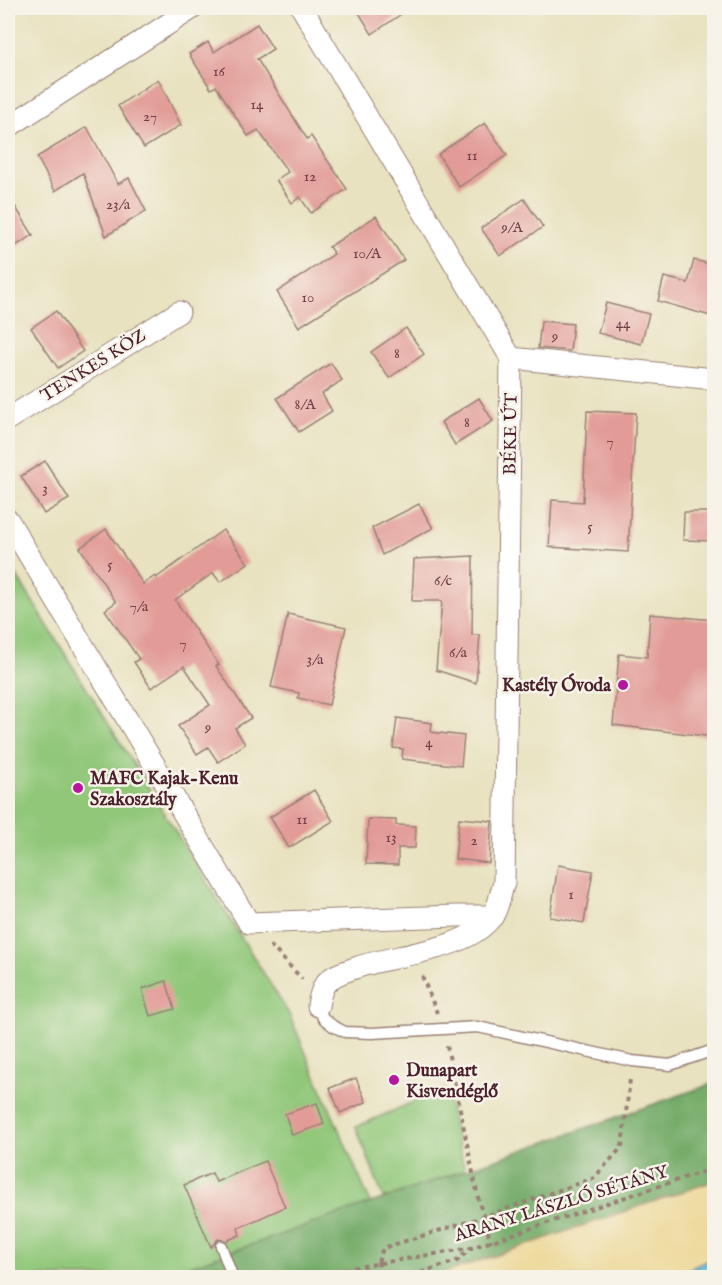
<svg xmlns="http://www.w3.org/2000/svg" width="722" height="1285" viewBox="0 0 722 1285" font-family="'IM FELL English',serif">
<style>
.green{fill:#90c779;stroke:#6d7352;stroke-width:1.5}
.forest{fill:#74ac69;stroke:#5f664a;stroke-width:1.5}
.sand{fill:#eeda9e;stroke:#9c7c64;stroke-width:1.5}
.water{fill:#5ab9d9;stroke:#526c82;stroke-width:1.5}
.building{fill:#e29b97}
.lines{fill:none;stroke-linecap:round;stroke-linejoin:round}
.lane-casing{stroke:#998076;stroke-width:13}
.street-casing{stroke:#998076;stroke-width:23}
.path{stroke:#998076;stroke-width:4;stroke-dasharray:4.5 4.5;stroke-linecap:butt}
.lane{stroke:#fff;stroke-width:10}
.street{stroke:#fff;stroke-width:21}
.poi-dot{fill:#b5179e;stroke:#f7f3e8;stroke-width:2}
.labels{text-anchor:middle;stroke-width:5;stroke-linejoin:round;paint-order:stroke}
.number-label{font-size:15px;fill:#703e46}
.street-label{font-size:18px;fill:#4a1f2b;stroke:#f7f3e8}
.poi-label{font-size:18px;font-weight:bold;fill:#4a1f2b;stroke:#f7f3e8;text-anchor:start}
</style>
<rect width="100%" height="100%" fill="#f7f3e8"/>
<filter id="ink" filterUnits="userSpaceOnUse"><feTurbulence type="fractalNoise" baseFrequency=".0167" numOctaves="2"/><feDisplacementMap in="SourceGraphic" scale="12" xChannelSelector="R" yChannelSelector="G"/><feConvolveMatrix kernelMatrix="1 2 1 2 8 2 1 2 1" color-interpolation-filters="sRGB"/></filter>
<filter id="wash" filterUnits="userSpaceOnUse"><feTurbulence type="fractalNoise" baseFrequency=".008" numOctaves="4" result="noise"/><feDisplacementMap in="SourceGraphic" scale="24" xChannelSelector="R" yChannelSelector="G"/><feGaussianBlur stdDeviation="1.35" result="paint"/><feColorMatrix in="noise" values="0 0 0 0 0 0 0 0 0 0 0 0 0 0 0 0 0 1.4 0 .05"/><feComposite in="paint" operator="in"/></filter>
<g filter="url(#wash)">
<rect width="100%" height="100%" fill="#e8e2c0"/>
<g class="green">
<polygon points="8,562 289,1014 383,1232 241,1277 8,1277"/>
<polygon points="445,1088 474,1208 397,1234 356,1127"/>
</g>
<polygon class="forest" points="714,1083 714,1181 433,1277 156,1278"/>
<polygon class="sand" points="714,1181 714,1258 671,1277 433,1277"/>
<polygon class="water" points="714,1258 714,1277 671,1277"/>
<g id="blocks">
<g class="building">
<polygon points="356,8 410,8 372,34"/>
<polygon points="257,24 273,49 257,59 307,139 311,136 347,189 311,213 300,197 292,203 276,180 288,172 258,130 248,136 216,86 211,89 189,54 208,42 214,52"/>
<polygon points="158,79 181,125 144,148 118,106"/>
<polygon points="485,123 507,155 459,187 438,154"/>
<polygon points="87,127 118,184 129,178 146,211 106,236 83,173 55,191 37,157"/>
<polygon points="8,195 33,235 8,251"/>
<polygon points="524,199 543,227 500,256 481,228"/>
<polygon points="376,216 404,260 299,327 277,292 334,254 329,247"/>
<polygon points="694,260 714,265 714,317 658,301 664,277 688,283"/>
<polygon points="606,303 649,314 641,344 598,333"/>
<polygon points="56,311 83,351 58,368 31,328"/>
<polygon points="541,321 573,324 570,351 538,348"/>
<polygon points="406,328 424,354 389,378 371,352"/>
<polygon points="331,363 342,380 322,394 332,411 299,432 277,398"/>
<polygon points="479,398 493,421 455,445 441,422"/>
<polygon points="587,411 636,413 628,552 549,547 552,500 583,502"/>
<polygon points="45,461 69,499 44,514 21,476"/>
<polygon points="419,504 433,528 382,555 372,528"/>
<polygon points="684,512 714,512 714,541 683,540"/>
<polygon points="106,529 143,584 155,576 156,578 223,530 248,563 220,582 213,573 175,600 219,665 216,666 251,718 235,728 245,744 218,762 208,747 197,754 178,726 210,705 184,666 151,688 134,662 139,659 105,610 116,602 80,548"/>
<polygon points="473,556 472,635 480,635 476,683 436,670 442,601 412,601 414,559"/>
<polygon points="288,614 346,627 329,705 298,698 299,693 271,687"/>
<polygon points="650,614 714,620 714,737 613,725 619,654 647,657"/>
<polygon points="397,718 432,723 431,732 464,736 461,766 402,759 403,749 393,748"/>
<polygon points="314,790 333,821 289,848 270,817"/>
<polygon points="459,818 492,821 489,863 455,859"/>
<polygon points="368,819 396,820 396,825 416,826 415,848 398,848 398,865 366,864"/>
<polygon points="558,865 593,871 584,923 550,917"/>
<polygon points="166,981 175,1009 150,1016 142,989"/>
<polygon points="356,1078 366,1102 340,1113 330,1088"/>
<polygon points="317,1103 324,1124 292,1135 285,1114"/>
<polygon points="265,1161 285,1207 238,1228 240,1235 226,1241 218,1239 211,1247 184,1185 212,1173 216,1182"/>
</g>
</g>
</g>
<g filter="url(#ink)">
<use href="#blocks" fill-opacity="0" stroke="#998076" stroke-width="1.5"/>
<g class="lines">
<g class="lane-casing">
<g id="lane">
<polyline points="318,1006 323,1018 333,1026 345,1032 372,1033 478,1027 632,1061 670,1065 714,1050"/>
<polyline points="221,1246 233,1278"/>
</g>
</g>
<g class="street-casing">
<g id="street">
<path d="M302 8 511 358 504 883C500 894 498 910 491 918 465 951 397 954 358 967 347 971 333 974 325 984 321 991 319 999 318 1006"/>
<polyline points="8,127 193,8"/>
<polyline points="511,358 714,379"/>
<polyline points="8,419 179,312"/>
<polyline points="8,520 249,923 457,916 493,916"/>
</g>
</g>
<g class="path">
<polyline points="270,945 302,979"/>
<polyline points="422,976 437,1013"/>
<polyline points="447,1046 479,1202 491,1242"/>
<polyline points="378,1262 383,1248 483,1217 594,1178 622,1147 630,1079"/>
<polyline points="378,1262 381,1278"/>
<polyline points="291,1278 471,1248 714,1168"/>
<polyline points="404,1278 457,1261 471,1248"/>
</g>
<use href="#lane" class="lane"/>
<use href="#street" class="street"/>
</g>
</g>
<g class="poi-dot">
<circle cx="623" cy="685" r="6"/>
<circle cx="78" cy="788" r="6"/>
<circle cx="394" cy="1080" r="6"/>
</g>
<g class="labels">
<g class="number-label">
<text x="219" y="76">16</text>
<text x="257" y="109">14</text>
<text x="150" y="121">27</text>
<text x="472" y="160">11</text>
<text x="310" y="181">12</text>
<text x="118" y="209">23/a</text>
<text x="512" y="232">9/A</text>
<text x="367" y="258">10/A</text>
<text x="308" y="302">10</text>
<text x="623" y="328">44</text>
<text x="555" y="341">9</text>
<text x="397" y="358">8</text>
<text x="305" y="409">8/A</text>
<text x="467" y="427">8</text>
<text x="610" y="446">7</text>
<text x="45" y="493">3</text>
<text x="590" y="531">5</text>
<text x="110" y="569">5</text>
<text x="443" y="585">6/c</text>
<text x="139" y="611">7/a</text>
<text x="183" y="648">7</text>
<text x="458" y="657">6/a</text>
<text x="315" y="664">3/a</text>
<text x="208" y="732">9</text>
<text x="429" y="747">4</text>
<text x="302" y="824">11</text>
<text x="391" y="842">13</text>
<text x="474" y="845">2</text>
<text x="571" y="899">1</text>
</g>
<g class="street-label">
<text transform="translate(93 365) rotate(-32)" y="6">TENKES KÖZ</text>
<text transform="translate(510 434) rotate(-89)" y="6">BÉKE ÚT</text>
<text transform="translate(561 1203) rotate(-17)" y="6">ARANY LÁSZLÓ SÉTÁNY</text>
</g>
<g class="poi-label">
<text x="611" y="691" text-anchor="end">Kastély Óvoda</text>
<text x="90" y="784">MAFC Kajak-Kenu<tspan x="90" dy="21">Szakosztály</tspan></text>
<text x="406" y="1076">Dunapart<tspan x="406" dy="21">Kisvendéglő</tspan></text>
</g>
</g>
<rect width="722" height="1285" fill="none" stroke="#f7f3e8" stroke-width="30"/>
</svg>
